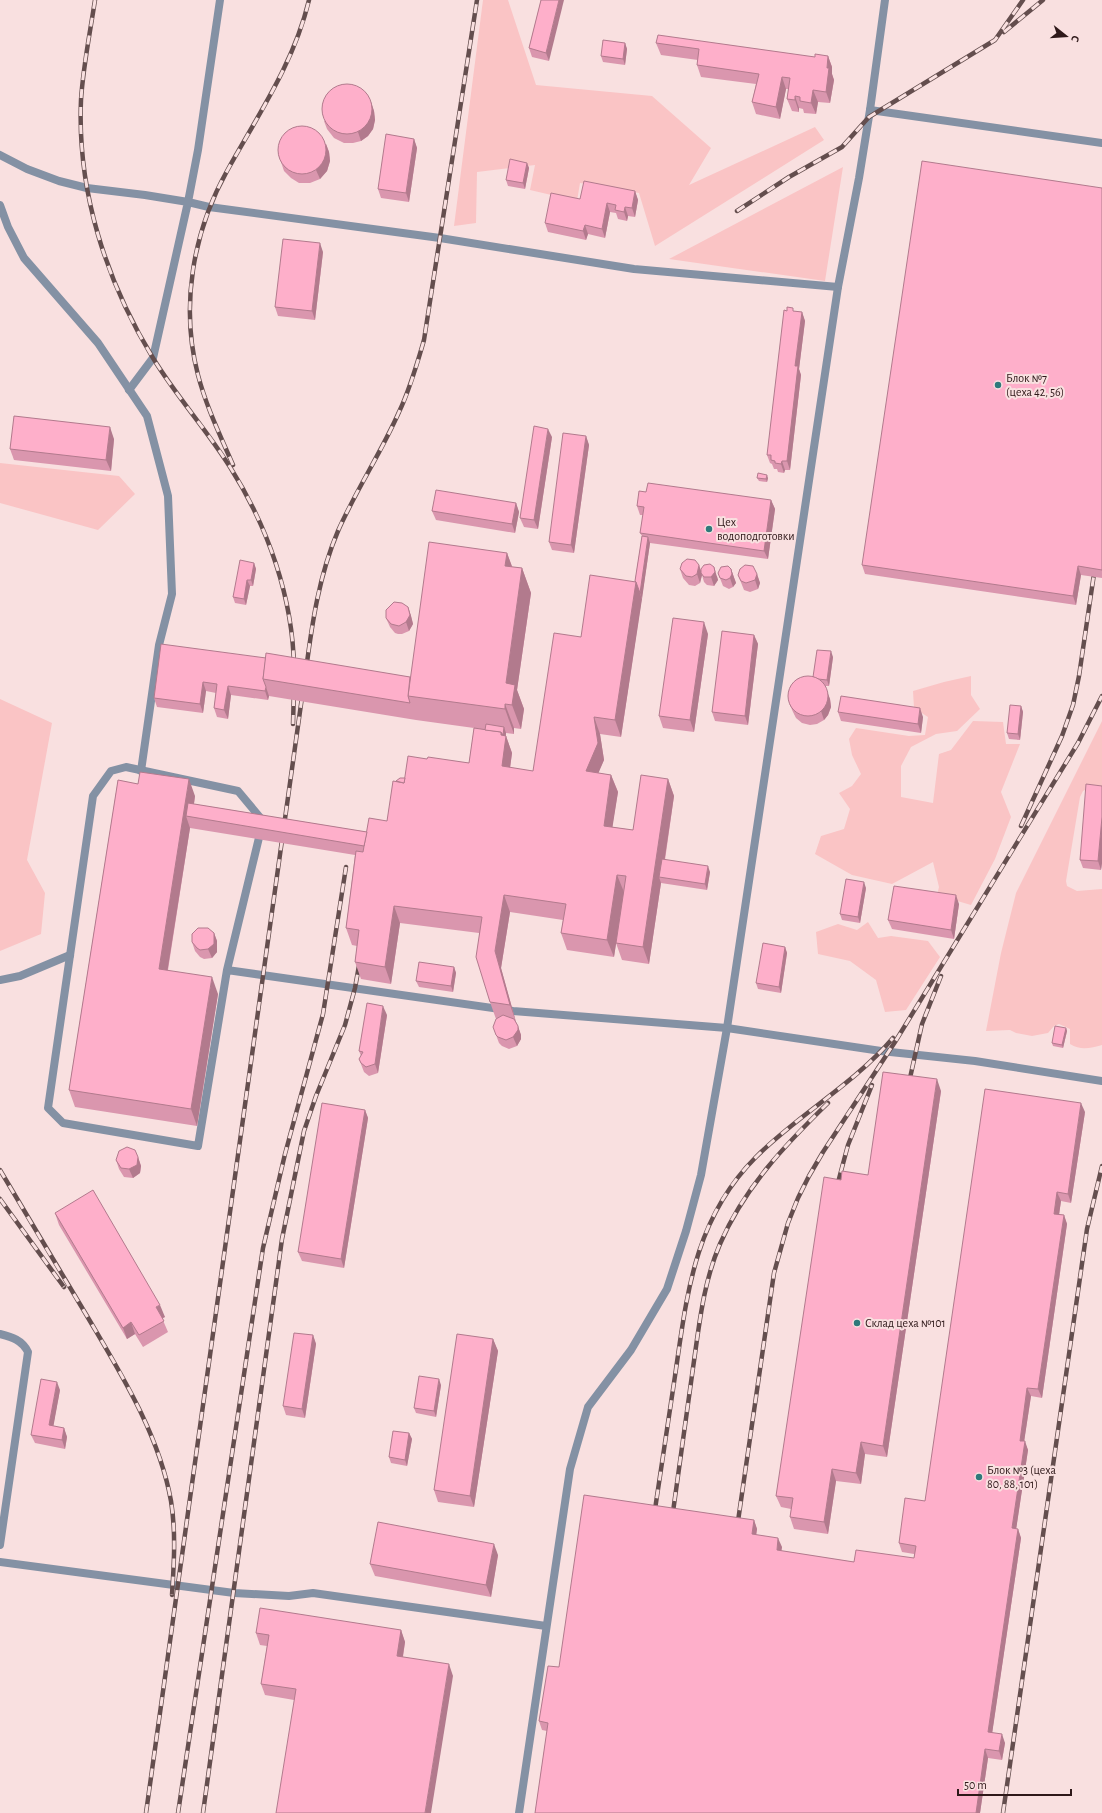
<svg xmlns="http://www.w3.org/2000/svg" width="1102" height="1813" viewBox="0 0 1102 1813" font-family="'Alegreya Sans',sans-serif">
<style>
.green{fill:#fac4c5}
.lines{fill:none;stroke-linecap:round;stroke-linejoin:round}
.service{stroke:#8491a4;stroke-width:8}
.rail-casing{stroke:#644e4e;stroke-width:4.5}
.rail{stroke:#f9e0e0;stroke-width:3;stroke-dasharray:9;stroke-linecap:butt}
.wall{fill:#da96ae}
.shaded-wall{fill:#b27a8d}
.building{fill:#feafca;stroke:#b27a8d}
.poi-dot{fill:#2f797b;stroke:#f9e0e0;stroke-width:1.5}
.labels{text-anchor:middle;stroke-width:4;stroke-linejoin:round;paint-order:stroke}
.poi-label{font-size:12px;fill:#2e1819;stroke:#f9e0e0;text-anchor:start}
</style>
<rect width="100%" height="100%" fill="#f9e0e0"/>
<g class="green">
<polygon points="483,0 508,0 536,85 652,96 711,148 689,185 815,127 824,140 655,246 639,193 580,183 577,201 530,190 535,165 477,172 476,223 454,226"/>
<polygon points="843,167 825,281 669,259"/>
<polygon points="0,463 119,476 135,494 98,530 0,503"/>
<polygon points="971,676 971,695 980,709 957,731 936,734 911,747 901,766 901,797 933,803 939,754 951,750 973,721 1003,722 1006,744 1020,744 1001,792 1011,817 995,859 971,905 937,895 939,887 933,862 892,884 852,875 815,854 821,836 844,829 850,809 839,793 852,786 861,774 852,755 849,739 856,728 909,736 925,735 928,717 914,708 913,691 944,682"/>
<polygon points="0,699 52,723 27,860 45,893 41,934 0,951"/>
<path d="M1102 721V790L1087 789 1083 791 1080 797 1066 881 1067 886 1077 891 1102 889V1045C1091 1048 1081 1051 1070 1044V1029L1059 1024 1054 1026 1048 1033 1032 1036 1016 1033 1010 1030 986 1031 1001 953 1016 893Z"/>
<polygon points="868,922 878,938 891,936 928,941 940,957 906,1010 885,1012 876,980 850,961 818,954 816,932 838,924 857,930"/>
</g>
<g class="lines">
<g class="service">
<polyline points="220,0 198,150 188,202 209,207 440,238 634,269 838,287"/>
<polyline points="870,110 885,0"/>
<polyline points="0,155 27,169 59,181 87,188 145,195 188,202 153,358 129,390"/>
<polyline points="0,205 8,227 24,258 98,343 147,416 168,496 172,594 159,645 141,771"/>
<polyline points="227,970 263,821 238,791 126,767 111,771 93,796 48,1108 63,1123 198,1146 227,970 513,1011 727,1028 881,1051 975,1061 1102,1081"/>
<polyline points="0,980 20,976 70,955"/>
<path d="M0 1334C12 1337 22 1340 28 1352L0 1545"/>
<polyline points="0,1562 234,1593 289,1596 313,1593 546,1626"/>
<polyline points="519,1813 570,1469 588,1407 631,1350 667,1289 686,1231 701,1175 727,1028 838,287 859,178 870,110 1102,143"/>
</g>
<g class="rail-casing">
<g id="rail">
<path d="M95 0C90 33 83 67 81 100 77 191 106 281 153 358 176 396 207 430 230 467 268 527 293 598 294 668"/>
<polyline points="1004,32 1043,0"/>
<polyline points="737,211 789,177 842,147 869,117 995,40 1023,0"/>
<path d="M233 465C220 435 206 406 198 375 180 306 193 232 227 171 258 115 294 63 309 0"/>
<path d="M306 670C312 624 319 575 338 531 356 490 381 453 399 412 410 389 417 364 424 340L477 0"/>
<polyline points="293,724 294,688"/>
<polyline points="1021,826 1062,736 1073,705 1079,676 1095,567"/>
<polyline points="908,1087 922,1024 941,976"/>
<path d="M0 1170C29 1219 58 1268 87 1316 121 1374 159 1434 171 1501 176 1532 174 1563 172 1595"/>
<polyline points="836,1190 848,1145 872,1085"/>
<polyline points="0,1199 64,1287"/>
<path d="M654 1516C661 1470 668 1423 675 1376 687 1294 694 1219 756 1157 799 1114 853 1085 893 1038"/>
<path d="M672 1519C679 1468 686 1418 693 1368 699 1327 703 1283 720 1244 744 1188 785 1145 828 1103"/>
<polyline points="737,1528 774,1273 788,1223 798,1198 809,1176 823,1152 895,1042 1078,743 1102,696"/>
<polyline points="146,1813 303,690"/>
<polyline points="178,1813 263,1248 285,1154 323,1014 346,867"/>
<polyline points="203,1813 282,1239 304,1131 316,1096 345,1025 355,988 360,960"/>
<polyline points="1003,1813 1087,1229 1102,1166"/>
</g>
</g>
<use href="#rail" class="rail"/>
</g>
<g class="wall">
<polygon points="541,0 549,61 532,57 529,48"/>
<polygon points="625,43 627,49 625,65 603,62 601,56"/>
<polygon points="656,43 815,57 828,56 832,67 832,74 834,80 830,103 818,102 816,114 804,113 803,109 799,108 799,112 792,111 787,99 789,89 786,89 780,119 756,114 752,102 756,84 701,77 697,65 698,60 661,55"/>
<polygon points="371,102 374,111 375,120 373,129 368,136 361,141 353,143 344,143 334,138 327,129 324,121"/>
<polygon points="414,139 417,148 409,202 381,198 378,189"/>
<polygon points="326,144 329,152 330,161 327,171 320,179 310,183 299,183 291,178 284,171 278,153"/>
<polygon points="527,163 529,168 525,189 508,186 506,180"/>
<polygon points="1102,188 1102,578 1081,575 1076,605 865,574 862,565"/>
<polygon points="635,191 638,200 635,217 628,216 627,221 618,219 616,213 610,212 605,238 588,234 586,240 548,232 545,223 580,199"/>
<polygon points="323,252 315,320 278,316 275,307"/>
<polygon points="787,311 802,312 805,321 799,369 801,375 790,470 785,470 784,473 778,472 777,469 774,469 772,464 770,463 767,455"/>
<polygon points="586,436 589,445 574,553 552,550 549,542"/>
<polygon points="552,437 538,529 524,527 520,518"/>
<polygon points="114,439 111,471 14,460 10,449"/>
<polygon points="757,478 768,478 767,482 759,481"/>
<polygon points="646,492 771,500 775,509 768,559 650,543 621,737 600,734 604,760 598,773 611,775 618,792 612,827 633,830 668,779 674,796 665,860 710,872 707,890 661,883 649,964 622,960 616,943 614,957 567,950 561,933 563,920 510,912 501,968 516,1022 521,1035 521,1039 517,1046 509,1049 502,1046 499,1043 496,1035 497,1019 496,1019 490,1002 479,933 400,923 391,984 361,979 355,962 357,946 352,945 346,928 355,855 190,828 168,970 218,994 197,1126 75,1107 69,1090 118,780 195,796 194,804 367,832 387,821 396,781 405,778 427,759 469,763 474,728 416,720 269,696 268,700 231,695 228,719 217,717 214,708 216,693 206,691 203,713 157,707 154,698 266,658 410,677 507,553 512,567 522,568 531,593 517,690 524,709 521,729 514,728 514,734 506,733 506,736 512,753 510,768 533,771 581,637 635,581 642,536 640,533 643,515 640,515 637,506"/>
<polygon points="516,503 519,512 515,533 436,520 432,511"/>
<polygon points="254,563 256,569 253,586 250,586 246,605 235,603 233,597"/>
<polygon points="699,565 701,572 717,576 718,580 714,586 707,585 704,582 702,575 700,583 695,586 689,585 683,578 680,569"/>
<polygon points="731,569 736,583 733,587 729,589 723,586 718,573"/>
<polygon points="757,574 760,583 758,589 750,592 744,590 738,575"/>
<polygon points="408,607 411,616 413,624 409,631 402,634 398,634 395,633 390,627 386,618"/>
<polygon points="708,634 694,732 663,728 659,716"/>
<polygon points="754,635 758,644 748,725 715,721 712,712"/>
<polygon points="833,657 829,686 824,686 830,699 831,707 828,715 824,720 817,724 810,725 802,723 796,718 793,712 789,703"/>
<polygon points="1021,706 1023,712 1020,740 1009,739 1007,733"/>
<polygon points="838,712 923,717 921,733 841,721"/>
<polygon points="1102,786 1102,863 1101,870 1083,868 1080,860"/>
<polygon points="866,888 860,923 842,920 840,914"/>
<polygon points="959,904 954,939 892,929 888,920"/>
<polygon points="214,933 217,941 217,952 212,958 204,959 200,957 195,951 192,942"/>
<polygon points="785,947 787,953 781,993 758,989 756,983"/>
<polygon points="454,967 456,973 453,992 419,987 416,981"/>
<polygon points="387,1015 378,1073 369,1076 364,1072 359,1059 361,1056 359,1051"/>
<polygon points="1066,1028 1067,1031 1063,1048 1053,1046 1052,1043"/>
<polygon points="941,1091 887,1457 865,1454 861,1484 836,1481 828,1534 794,1529 790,1517 791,1509 781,1507 776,1496 841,1180 868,1175"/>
<polygon points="365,1110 368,1118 344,1268 302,1261 298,1252"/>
<polygon points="1085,1112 1071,1203 1061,1201 1059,1214 1064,1215 1067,1224 1042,1398 1031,1396 1024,1441 1028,1450 1016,1529 1018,1529 1021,1538 992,1733 1005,1743 1002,1760 988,1758 980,1813 535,1813 547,1731 542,1730 539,1721 559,1667 754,1520 757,1529 756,1535 782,1547 781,1551 854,1562 914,1558 914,1554 902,1552 899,1543 925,1501"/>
<polygon points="138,1157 141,1166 140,1173 133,1178 124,1177 119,1169 116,1160"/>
<polygon points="55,1213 165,1317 162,1318 168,1332 143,1347 135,1334 127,1339 59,1225"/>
<polygon points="313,1335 316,1344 305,1418 286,1415 283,1406"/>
<polygon points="493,1339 498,1351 474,1507 438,1502 434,1490"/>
<polygon points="441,1385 436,1417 416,1413 414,1408"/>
<polygon points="60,1390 53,1426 64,1428 67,1437 65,1449 35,1443 31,1435"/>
<polygon points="409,1433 412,1439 407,1466 391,1463 389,1457"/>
<polygon points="498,1555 491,1597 375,1576 370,1564"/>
<polygon points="401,1630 405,1642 403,1657 453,1676 294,1700 265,1695 261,1684 267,1646 260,1645 256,1633"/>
</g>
<g class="shaded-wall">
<polygon points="559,0 564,0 549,61 546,53"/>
<polygon points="625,43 627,49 625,65 623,59"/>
<polygon points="828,56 832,67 832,74 834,80 830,103 826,92 827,68"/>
<polygon points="782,77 786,89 780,119 776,107"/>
<polygon points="813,90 818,102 816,114 811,103"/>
<polygon points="795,96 799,108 799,112 795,100"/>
<polygon points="371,102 374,111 375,120 373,129 368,136 361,141 358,132"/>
<polygon points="414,139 417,148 409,202 406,193"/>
<polygon points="326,144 329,152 330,161 327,171 320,179 316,170"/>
<polygon points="527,163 529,168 525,189 523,183"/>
<polygon points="635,191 638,200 635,217 632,208"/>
<polygon points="607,203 610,212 605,238 602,229"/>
<polygon points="625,207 628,216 627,221 624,212"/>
<polygon points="585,225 588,234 586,240 583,231"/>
<polygon points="320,243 323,252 315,320 312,311"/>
<polygon points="802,312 805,321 799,369 801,375 790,470 787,461 795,366"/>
<polygon points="110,427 114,439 111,471 106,460"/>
<polygon points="548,429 552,437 538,529 534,520"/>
<polygon points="586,436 589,445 574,553 571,545"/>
<polygon points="782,461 785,470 784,473 781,464"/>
<polygon points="767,475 768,478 767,482 766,479"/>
<polygon points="771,500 775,509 768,559 764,551"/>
<polygon points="516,503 519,512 515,533 512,524"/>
<polygon points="648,537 650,543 642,599 640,593"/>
<polygon points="507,553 516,577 505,566"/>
<polygon points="254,563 256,569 253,586 251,580"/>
<polygon points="699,565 702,574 701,573 702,575 700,583 697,574"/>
<polygon points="1078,566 1081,575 1076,605 1073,596"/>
<polygon points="714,567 718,580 714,586 711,577"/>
<polygon points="522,568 531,593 517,690 524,709 521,729 512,705 506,683"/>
<polygon points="731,569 736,583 733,587 730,578"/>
<polygon points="757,574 760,583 758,589 755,580"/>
<polygon points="247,580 250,586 246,605 244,599"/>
<polygon points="636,582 642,599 621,737 615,720"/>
<polygon points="408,607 411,616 413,624 409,631 406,622"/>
<polygon points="704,622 708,634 694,732 690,720"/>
<polygon points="754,635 758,644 748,725 745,716"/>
<polygon points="831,651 833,657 829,686 827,680"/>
<polygon points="203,682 206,691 203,713 200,704"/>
<polygon points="228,686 231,695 228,719 224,710"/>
<polygon points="266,687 269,696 268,700 265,691"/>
<polygon points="827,691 830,699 831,707 828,715 824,720 821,711"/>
<polygon points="505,704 514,728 514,734 505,709"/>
<polygon points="1021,706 1023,712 1020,740 1018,734"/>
<polygon points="920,708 923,717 921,733 918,724"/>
<polygon points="594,717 600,734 604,760 592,788 586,771"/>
<polygon points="504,727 506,733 505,742 506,736 512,753 508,783 502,766 501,735 501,732"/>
<polygon points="611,775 618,792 610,843 604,826"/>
<polygon points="189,779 195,796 192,817 186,816 190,828 165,986 159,969"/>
<polygon points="668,779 674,796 662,877 659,877 661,883 649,964 643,947"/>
<polygon points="1102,817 1102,863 1101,870 1098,861"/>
<polygon points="708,866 710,872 707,890 705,884"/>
<polygon points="617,875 624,892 614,957 607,940"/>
<polygon points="864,882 866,888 860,923 858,917"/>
<polygon points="504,895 510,912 501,968 516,1022 510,1005 495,951"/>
<polygon points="956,895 959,904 954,939 951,930"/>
<polygon points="394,906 400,923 391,984 385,967"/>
<polygon points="214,933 217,941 217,952 212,958 208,949"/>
<polygon points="785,947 787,953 781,993 779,987"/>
<polygon points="454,967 456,973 453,992 451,986"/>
<polygon points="212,977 218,994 197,1126 191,1109"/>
<polygon points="383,1006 387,1015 378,1073 375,1064"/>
<polygon points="518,1026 521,1035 521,1039 517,1046 513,1037"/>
<polygon points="1066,1028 1067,1031 1063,1048 1062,1045"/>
<polygon points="937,1079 941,1091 887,1457 883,1446"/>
<polygon points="1081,1103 1085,1112 1071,1203 1068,1194"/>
<polygon points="365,1110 368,1118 344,1268 341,1259"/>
<polygon points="138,1157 141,1166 140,1173 133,1178 129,1169"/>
<polygon points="1057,1192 1061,1201 1058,1222 1054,1214"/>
<polygon points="1064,1215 1067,1224 1042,1398 1038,1389"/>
<polygon points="160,1305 165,1317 161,1319 156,1307"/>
<polygon points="131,1322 135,1334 127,1339 123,1328"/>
<polygon points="313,1335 316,1344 305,1418 302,1409"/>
<polygon points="493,1339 498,1351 474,1507 470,1496"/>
<polygon points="439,1379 441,1385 436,1417 434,1411"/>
<polygon points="57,1382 60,1390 52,1434 49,1425"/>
<polygon points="1027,1388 1031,1396 1023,1449 1020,1441"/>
<polygon points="64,1428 67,1437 65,1449 62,1440"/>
<polygon points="409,1433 412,1439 407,1466 405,1460"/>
<polygon points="1025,1441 1028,1450 1015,1537 1012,1528"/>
<polygon points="861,1442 865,1454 861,1484 856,1473"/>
<polygon points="832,1469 836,1481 828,1534 824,1522"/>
<polygon points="754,1520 757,1529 755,1543 752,1534"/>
<polygon points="1018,1529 1021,1538 991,1741 988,1732"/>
<polygon points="778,1538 782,1547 780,1559 777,1550"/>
<polygon points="494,1544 498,1555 491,1597 486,1585"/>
<polygon points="401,1630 405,1642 401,1668 397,1656"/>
<polygon points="449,1664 453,1676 431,1813 425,1813"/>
<polygon points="1002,1734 1005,1743 1002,1760 999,1751"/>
<polygon points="985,1749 988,1758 980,1813 976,1813"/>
</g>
<g class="building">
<polygon points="541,0 559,0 546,53 529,48"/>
<polygon points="658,35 815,57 815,54 828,56 827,68 829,68 826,92 813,90 811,103 800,101 800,97 795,96 795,100 787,99 790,78 782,77 776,107 752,102 759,74 697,65 699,49 656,43"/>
<polygon points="603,40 625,43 623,59 601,56"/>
<circle cx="347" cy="109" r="25"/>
<circle cx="302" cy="150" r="24"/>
<polygon points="386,134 414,139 406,193 378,189"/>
<polygon points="510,159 527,163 523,183 506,180"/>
<polygon points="922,161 1102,188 1102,570 1078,566 1073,596 862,565"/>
<polygon points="584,181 635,191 632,208 625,207 624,212 615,210 616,205 607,203 602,229 585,225 583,231 545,223 551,193 580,199"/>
<polygon points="283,239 320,243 312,311 275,307"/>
<polygon points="787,307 793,308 793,311 802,312 795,366 798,366 787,461 782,461 781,464 775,463 775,461 771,460 771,455 767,455 784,310 787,311"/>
<polygon points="14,416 110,427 106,460 10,449"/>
<polygon points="534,426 548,429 534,520 520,518"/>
<polygon points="563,433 586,436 571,545 549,542"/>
<polygon points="758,473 767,475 766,479 757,478"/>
<polygon points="648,483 771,500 764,551 640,533 644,507 637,506 639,491 646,492"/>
<polygon points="436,490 516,503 512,524 432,511"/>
<polygon points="642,536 648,537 640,593 636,582 635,581"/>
<polygon points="429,542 507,553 505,566 522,568 506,683 515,685 512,705 505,704 505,709 408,696"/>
<polygon points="687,559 695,560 699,565 697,574 692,577 686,576 680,569 682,563"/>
<polygon points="240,560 254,563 251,580 247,580 244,599 233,597"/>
<polygon points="710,564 714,567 715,572 711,577 704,577 701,573 701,569 704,565"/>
<polygon points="745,565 753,566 757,574 755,580 746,583 741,581 738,575 740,569"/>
<polygon points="728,566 731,569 732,574 730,578 726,580 720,578 718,573 721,567"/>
<polygon points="590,575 636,582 615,720 594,717 598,743 586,771 611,775 604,826 633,830 641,775 668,779 643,947 616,943 626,876 617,875 607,940 561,933 566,904 504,895 495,951 510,1005 490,1002 476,957 482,917 394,906 385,967 355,962 359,930 346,928 356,851 363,852 369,818 387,821 393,781 404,783 408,756 427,759 428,757 469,763 474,728 501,732 501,735 506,736 502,766 533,771 554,633 581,637"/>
<polygon points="394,602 402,603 408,607 410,615 406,622 399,626 391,624 386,618 386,610"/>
<polygon points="673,618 704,622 690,720 659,716"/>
<polygon points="722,631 754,635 745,716 712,712"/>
<polygon points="161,644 266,658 263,679 266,687 265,691 228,686 224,710 214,708 217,684 203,682 200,704 154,698"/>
<polygon points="817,650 831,651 827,680 818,679 813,677"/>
<polygon points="266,653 410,677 408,696 410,703 263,679"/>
<circle cx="808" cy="696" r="20"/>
<polygon points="841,696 920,708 918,724 838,712"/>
<polygon points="1010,705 1021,706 1018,734 1007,733"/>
<polygon points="486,724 504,727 503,735 501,732 485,730"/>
<polygon points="140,772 189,779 159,969 212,977 191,1109 69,1090 118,780 138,784"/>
<polygon points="400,778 405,778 404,783 396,781"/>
<polygon points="1086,784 1102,786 1102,817 1098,861 1080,860"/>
<polygon points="188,803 367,832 364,846 186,816"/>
<polygon points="662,859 708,866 705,884 659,877"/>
<polygon points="846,879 864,882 858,917 840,914"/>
<polygon points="894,886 956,895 951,930 888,920"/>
<polygon points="198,928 208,928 214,933 214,944 208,949 200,950 197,948 192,942 192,934"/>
<polygon points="763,943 785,947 779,987 756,983"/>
<polygon points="419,962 454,967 451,986 416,981"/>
<polygon points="367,1003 383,1006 375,1064 366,1067 361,1063 359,1059 363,1052 359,1051"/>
<polygon points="503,1015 514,1019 518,1026 518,1030 513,1037 506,1040 498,1037 496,1035 493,1027 496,1019"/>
<polygon points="1055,1026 1066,1028 1062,1045 1052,1043"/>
<polygon points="883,1072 937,1079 883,1446 861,1442 856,1473 832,1469 824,1522 790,1517 793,1498 776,1496 824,1177 841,1180 842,1171 868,1175"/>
<polygon points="985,1089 1081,1103 1068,1194 1057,1192 1054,1214 1064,1215 1038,1389 1027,1388 1020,1441 1025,1441 1012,1528 1018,1529 988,1732 1002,1734 999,1751 985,1749 976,1813 535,1813 548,1723 539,1721 548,1666 559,1667 584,1495 754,1520 752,1534 778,1538 777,1550 854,1562 856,1550 914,1558 916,1546 899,1543 905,1498 925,1501"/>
<polygon points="322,1103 365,1110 341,1259 298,1252"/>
<polygon points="127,1147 135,1150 138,1157 137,1165 129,1169 121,1168 116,1160 119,1151"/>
<polygon points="93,1190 160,1305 156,1307 164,1321 139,1335 131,1322 123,1328 55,1213"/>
<polygon points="294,1333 313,1335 302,1409 283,1406"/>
<polygon points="457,1334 493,1339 470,1496 434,1490"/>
<polygon points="419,1376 439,1379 434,1411 414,1408"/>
<polygon points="41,1379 57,1382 49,1425 64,1428 62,1440 31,1435"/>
<polygon points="393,1431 409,1433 405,1460 389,1457"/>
<polygon points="378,1522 494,1544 486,1585 370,1564"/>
<polygon points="260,1608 401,1630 397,1656 449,1664 425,1813 276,1813 296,1689 261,1684 269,1635 256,1633"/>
</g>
<g class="poi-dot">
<circle cx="998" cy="385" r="4"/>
<circle cx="709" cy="529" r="4"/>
<circle cx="857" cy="1323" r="4"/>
<circle cx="979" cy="1477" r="4"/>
</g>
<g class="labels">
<g class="poi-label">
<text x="1006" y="382">Блок №7<tspan x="1006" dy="14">(цеха 42, 56)</tspan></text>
<text x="717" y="526">Цех<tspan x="717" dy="14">водоподготовки</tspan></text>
<text x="865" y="1327">Склад цеха №101</text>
<text x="987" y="1474">Блок №3 (цеха<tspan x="987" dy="14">80, 88, 101)</tspan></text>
</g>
</g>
<g transform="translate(1066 36) rotate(107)" stroke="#f9e0e0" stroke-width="3" paint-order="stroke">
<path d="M0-3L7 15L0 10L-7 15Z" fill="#2e1819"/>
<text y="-6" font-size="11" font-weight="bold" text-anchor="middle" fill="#2e1819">С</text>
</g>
<path d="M958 1789v6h113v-6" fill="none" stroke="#2e1819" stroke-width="2"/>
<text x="964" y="1789" font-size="12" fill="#2e1819" stroke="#f9e0e0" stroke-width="3" paint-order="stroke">50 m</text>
</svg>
